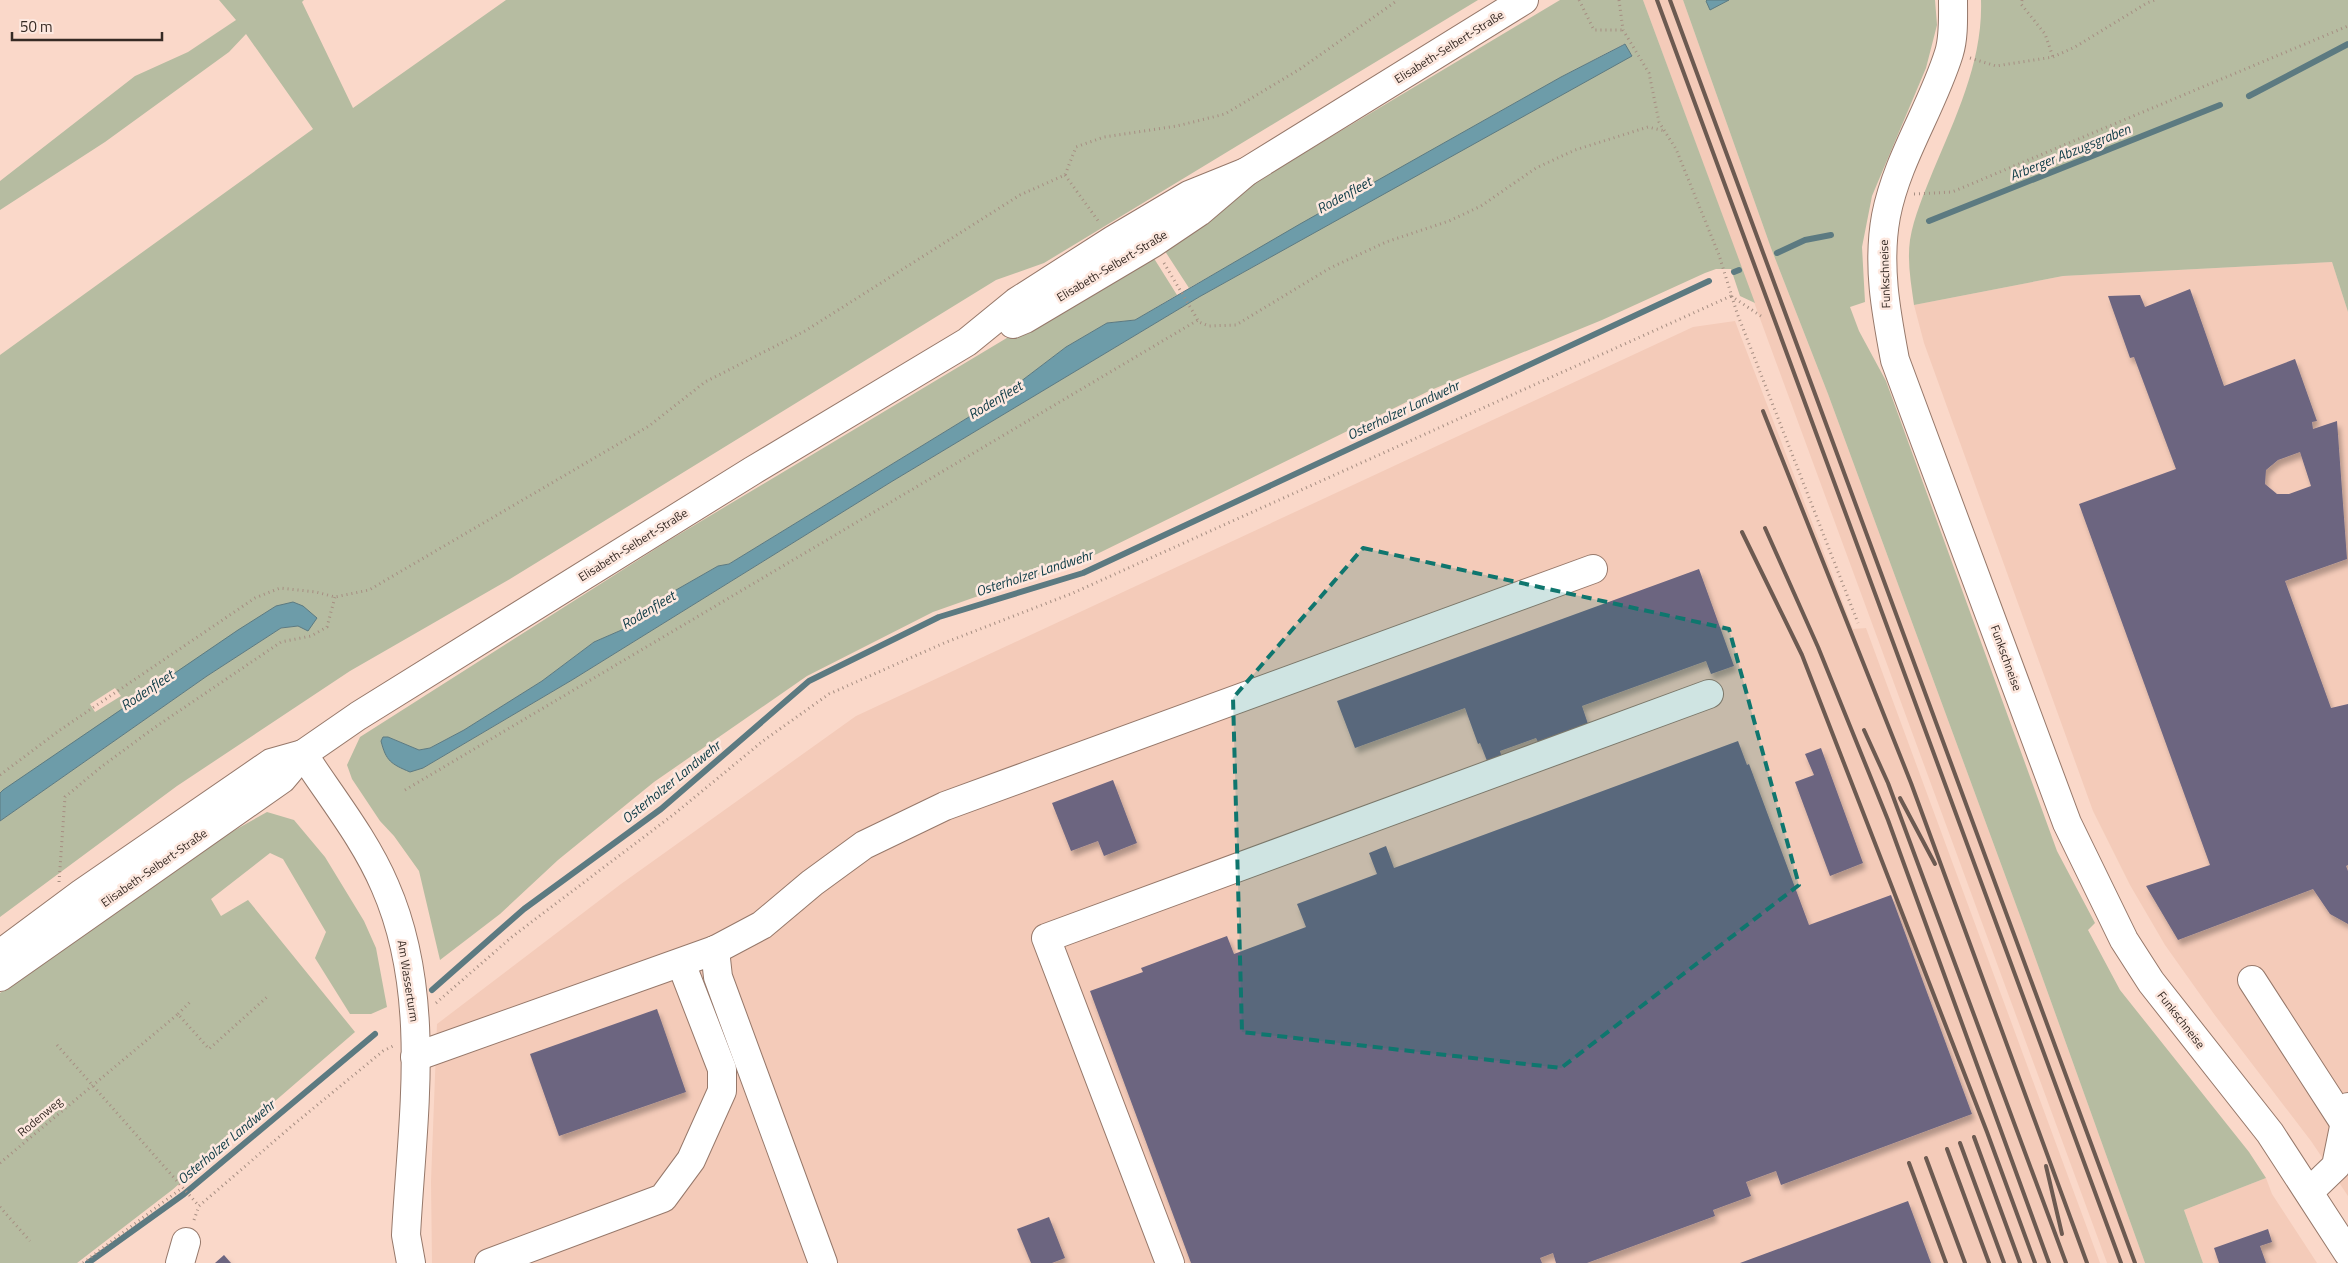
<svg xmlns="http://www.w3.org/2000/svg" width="2348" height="1263" viewBox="0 0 2348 1263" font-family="'Titillium Web',sans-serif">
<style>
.built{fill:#f4cbb9}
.green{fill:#b6bca1;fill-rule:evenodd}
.water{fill:#6d9ca9;stroke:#5c7a81}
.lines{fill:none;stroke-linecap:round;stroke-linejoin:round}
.stream{stroke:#5c7a81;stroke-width:6}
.building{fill:#6c6580;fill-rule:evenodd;filter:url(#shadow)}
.minor-casing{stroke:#96786a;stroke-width:30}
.path{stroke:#a68e82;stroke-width:3;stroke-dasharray:1 4;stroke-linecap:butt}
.minor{stroke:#fff;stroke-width:28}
.rail{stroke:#6c5a51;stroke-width:4}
.marked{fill:#0f766e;fill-opacity:0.2;stroke:#0f766e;stroke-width:4;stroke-dasharray:10 6;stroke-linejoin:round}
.labels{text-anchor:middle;stroke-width:5;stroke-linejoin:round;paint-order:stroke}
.street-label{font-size:12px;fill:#362a24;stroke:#fde8df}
.water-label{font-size:14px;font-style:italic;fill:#0e3b46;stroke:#fde8df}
</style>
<defs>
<filter id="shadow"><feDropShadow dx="3" dy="5.5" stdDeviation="2.5" flood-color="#0004"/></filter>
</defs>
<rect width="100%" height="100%" fill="#fad8c9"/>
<g class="built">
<polygon points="1643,0 1683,0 1771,248 1828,394 2026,932 2145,1263 2107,1263"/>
<polygon points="2332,262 2348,312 2348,1196 2311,1141 2214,1014 2165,945 2130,885 2093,811 1924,343 1914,305 2063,276"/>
<polygon points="1735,321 1853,629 1866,628 2100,1263 432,1263 431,1181 437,1024 621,884 856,716 1693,327"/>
<polygon points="2266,1178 2272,1194 2317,1263 2203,1263 2184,1210"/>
</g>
<g class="green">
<path d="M219 0H304L302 2 353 108 506 0H1478L1044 263 996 280 510 579 350 671 177 786 0 917V821L207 676 281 628 298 626 276 606 0 793V355L313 129 246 34 229 52 105 142 0 210V181L135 76 188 52 236 20ZM115 688 121 696 95 712 90 704Z"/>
<polygon points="1560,0 1643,0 1755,303 1740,296 1731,269 1716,269 1705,273 1602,320 1431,390 1097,554 933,612 807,676 654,782 558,860 500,914 440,960 419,871 394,836 380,821 352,779 347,765 360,737 668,541 1150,252 1177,295 1135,320 1107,323 1066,347 995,401 729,564 718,566 669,594 660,607 633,625 594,642 542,681 464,730 430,748 419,750 388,737 423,768 572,680 891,482 1199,297 1632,55 1624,44 1561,77 1189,288 1161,245 1252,184"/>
<polygon points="1683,0 1935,0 1937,25 1926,68 1872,196 1862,247 1865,302 1850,307 1859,331 1886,381 2057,851 2095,923 2088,930 2120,990 2249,1152 2266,1178 2184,1210 2203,1263 2145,1263 2026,932 1828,394 1771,248"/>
<path d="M1981 0H2348V312L2332 262 2063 276 1914 305C1911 283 1907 262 1910 240 1914 216 1924 194 1933 171 1956 116 1983 61 1981 0Z"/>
<polygon points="267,812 294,820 325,857 364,921 376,948 387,1007 371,1014 350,1014 315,958 326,932 283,859 270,853 211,899 221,916 248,900 355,1032 172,1190 77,1263 0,1263 0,993 187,857"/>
</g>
<g class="water">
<polygon points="1707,0 1729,0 1710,10 1706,1"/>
<path d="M1625 44 1632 56 1199 297 891 482 572 680 423 768 410 772C391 764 386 761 381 741L383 737H388L419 750 430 748 464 730 542 681 594 642 633 625 660 607 669 594 718 566 729 564 995 401 1066 347 1107 323 1135 320 1300 224 1561 77Z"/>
<polygon points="293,602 303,606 317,618 308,631 298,626 281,628 207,676 0,821 0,793 3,790 238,630 276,606"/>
</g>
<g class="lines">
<g class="stream">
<polyline points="2249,96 2348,44"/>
<polyline points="1929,221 2220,105"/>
<polyline points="1777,253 1805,240 1831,235"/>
<polyline points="1734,272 1739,270"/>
<polyline points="432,990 524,909 661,809 809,681 939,617 1083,573 1709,281"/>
<polyline points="88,1263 184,1194 375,1034"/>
</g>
</g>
<g class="building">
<path d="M2190 289 2224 386 2295 359 2317 421 2312 422 2313 429 2337 421 2347 559 2285 581 2331 708 2348 704V865L2346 866 2348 871V924L2330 914 2313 889 2178 940 2146 886 2210 865 2079 504 2176 469 2134 357 2130 358 2108 296 2140 295 2145 307ZM2300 452 2311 486 2289 494H2277L2265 484 2266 470 2278 460Z"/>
<polygon points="1699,569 1734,666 1711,674 1706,661 1582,706 1588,724 1538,742 1536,738 1500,751 1503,761 1489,766 1480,743 1478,744 1465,708 1355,748 1337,701"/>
<polygon points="1738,741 1747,765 1749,764 1809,925 1891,895 1972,1114 1781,1185 1776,1171 1746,1182 1751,1196 1713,1210 1715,1216 1587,1263 1556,1263 1553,1253 1540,1258 1542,1263 1191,1263 1090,991 1143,972 1141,968 1227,936 1234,954 1306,927 1297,904 1377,874 1369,853 1386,846 1394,868"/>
<polygon points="1821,748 1863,863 1830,876 1795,782 1814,775 1805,754"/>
<polygon points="1113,780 1137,843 1104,856 1098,841 1071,851 1052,803"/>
<polygon points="657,1009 686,1092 559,1136 530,1054"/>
<polygon points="1908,1201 1931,1263 1740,1263"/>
<polygon points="1049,1217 1065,1258 1052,1263 1031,1263 1017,1229"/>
<polygon points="2268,1229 2272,1242 2260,1246 2266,1263 2219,1263 2214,1248"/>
<polygon points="224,1255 231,1263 215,1263"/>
</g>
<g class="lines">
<g class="minor-casing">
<g id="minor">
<path d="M1953 0C1953 17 1954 37 1949 53 1932 108 1897 159 1886 216 1877 265 1886 312 1895 360L2067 823 2124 940 2151 982 2270 1133 2348 1253"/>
<polyline points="1013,324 1025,319 1153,243 1199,212 1246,172 1524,0"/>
<path d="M303 754C331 797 365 839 385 886 433 995 412 1120 406 1235L411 1263"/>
<polyline points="715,950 718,977 823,1263"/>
<polyline points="0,954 82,893 271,763 303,754"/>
<polyline points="0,977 282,779 303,754 358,716 752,471 967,342 1016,302 1113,240 1189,195 1246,172"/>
<polyline points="2252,980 2345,1124"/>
<polyline points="415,1057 715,950 762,925 812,883 864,845 945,806 1593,569"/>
<polyline points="2309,1192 2336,1166 2348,1107"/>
<polyline points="180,1263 186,1242"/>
<polyline points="489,1263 663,1198 691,1160 722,1091 722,1069 681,963"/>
<polyline points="1170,1263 1046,938 1709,694"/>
</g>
</g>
<g class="path">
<polyline points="1579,0 1594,30 1622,30"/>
<polyline points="1619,0 1623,30 1649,73 1659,122 1676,149 1719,255 1737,313 1858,623"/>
<polyline points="2022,0 2021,4 2045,34 2053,57"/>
<polyline points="1970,58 1996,66 2053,57 2075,47 2147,3 2155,0"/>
<polyline points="1065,175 1099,222"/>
<polyline points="1914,194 1952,192 2348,26"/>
<polyline points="1164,263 1199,322 1209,326 1236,325 1330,268 1386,242 1449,221 1481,206 1536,168 1575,150 1648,127 1665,131"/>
<polyline points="1731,296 1764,318"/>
<polyline points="0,775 60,730 255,598 280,588 316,592 335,597 369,590 649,426 705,382 805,331 1020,195 1065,175 1076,147 1104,137 1177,126 1225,114 1300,69 1398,0"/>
<polyline points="405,790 1198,320"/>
<polyline points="59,882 65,797 101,767 154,728 281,642 311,636 327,627 335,597"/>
<polyline points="436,1003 513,936 673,815 763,741 829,694 944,643 1073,593 1731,296"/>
<polyline points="178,1014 190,1002"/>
<polyline points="57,1045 199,1206"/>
<polyline points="0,1163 178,1014 209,1049 267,997"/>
<polyline points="0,1207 30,1241"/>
<polyline points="194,1220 199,1206 293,1125 383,1051 393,1046"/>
<polyline points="83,1263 182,1188"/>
</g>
<use href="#minor" class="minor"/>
<g class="rail">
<polyline points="1657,0 2121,1263"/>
<polyline points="1670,0 2135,1263"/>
<polyline points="1763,411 1911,783 2087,1263"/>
<polyline points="1765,528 1818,647 1888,820 2049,1263"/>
<polyline points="1742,532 1802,655 1987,1132 2035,1263"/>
<polyline points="1864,730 1888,783 2066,1263"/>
<polyline points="1900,798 1935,864"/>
<polyline points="1974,1137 2020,1263"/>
<polyline points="1960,1143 2004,1263"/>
<polyline points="1947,1149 1989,1263"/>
<polyline points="1926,1158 1965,1263"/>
<polyline points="1909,1163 1946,1263"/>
<polyline points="2046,1166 2062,1234"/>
</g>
</g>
<path class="marked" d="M1363 548 1729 629 1799 885 1561 1068 1242 1032 1233 698Z"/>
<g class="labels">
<g class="street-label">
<text transform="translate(1449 47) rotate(-32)" y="4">Elisabeth-Selbert-Straße</text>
<text transform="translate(1112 266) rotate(-31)" y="4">Elisabeth-Selbert-Straße</text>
<text transform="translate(1885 274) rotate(-92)" y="4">Funkschneise</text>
<text transform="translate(633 545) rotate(-32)" y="4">Elisabeth-Selbert-Straße</text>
<text transform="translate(2006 658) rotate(70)" y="4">Funkschneise</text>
<text transform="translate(154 868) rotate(-35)" y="4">Elisabeth-Selbert-Straße</text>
<text transform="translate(408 981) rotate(81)" y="4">Am Wasserturm</text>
<text transform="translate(2181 1020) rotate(52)" y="4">Funkschneise</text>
<text transform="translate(40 1117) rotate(-40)" y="4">Rodenweg</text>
</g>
<g class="water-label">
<text transform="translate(2070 152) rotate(-22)" y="5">Arberger Abzugsgraben</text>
<text transform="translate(1344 195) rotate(-29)" y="5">Rodenfleet</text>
<text transform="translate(995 400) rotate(-31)" y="5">Rodenfleet</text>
<text transform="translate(1403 410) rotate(-25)" y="5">Osterholzer Landwehr</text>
<text transform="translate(1034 573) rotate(-18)" y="5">Osterholzer Landwehr</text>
<text transform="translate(648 610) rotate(-31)" y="5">Rodenfleet</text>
<text transform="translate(147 690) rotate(-34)" y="5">Rodenfleet</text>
<text transform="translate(671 782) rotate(-39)" y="5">Osterholzer Landwehr</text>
<text transform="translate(226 1142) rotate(-40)" y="5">Osterholzer Landwehr</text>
</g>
</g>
<path d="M12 32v8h150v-8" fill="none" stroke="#362a24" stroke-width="2.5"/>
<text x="20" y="32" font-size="15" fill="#362a24" stroke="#fde8df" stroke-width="4" paint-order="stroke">50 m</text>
</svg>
